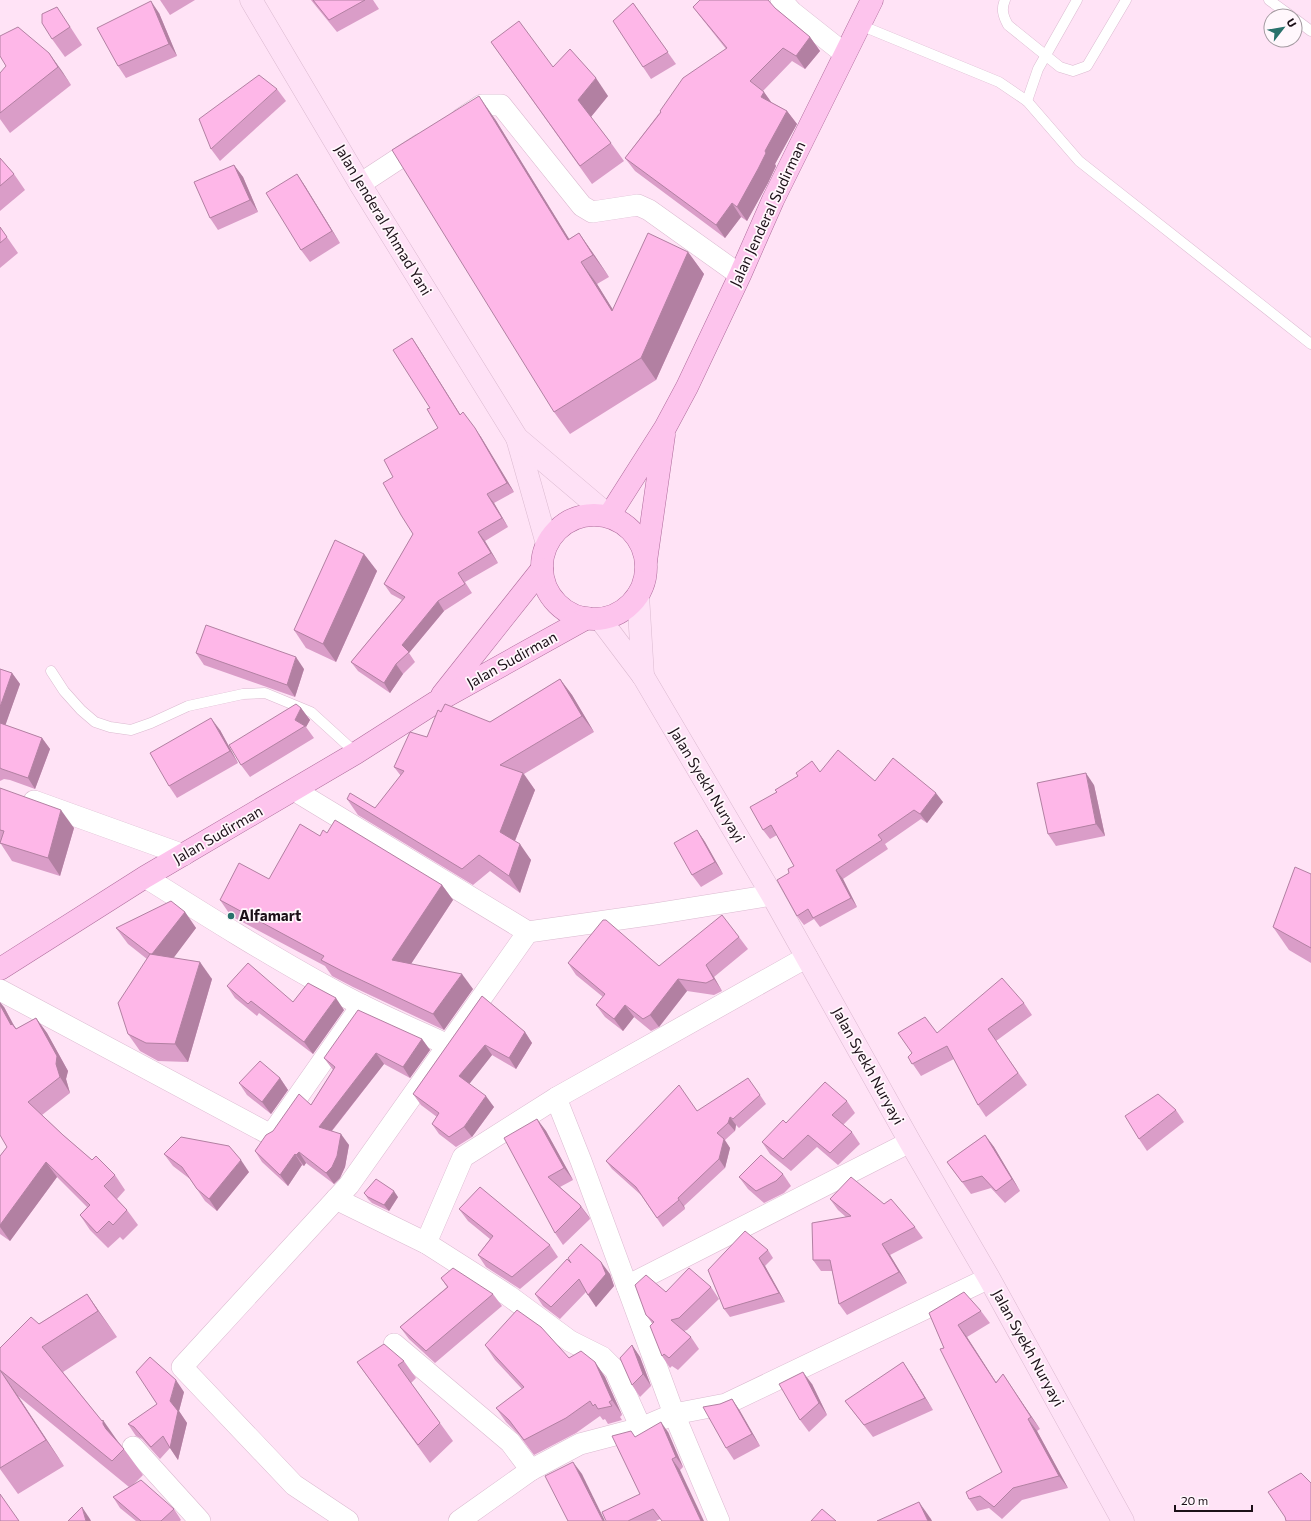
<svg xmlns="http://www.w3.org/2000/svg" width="1311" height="1521" viewBox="0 0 1311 1521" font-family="Commissioner,sans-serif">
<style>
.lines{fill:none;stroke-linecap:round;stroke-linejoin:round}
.lane-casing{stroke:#dbbad0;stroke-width:11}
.street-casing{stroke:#dbbad0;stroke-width:22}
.secondary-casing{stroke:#dbbad0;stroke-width:23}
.primary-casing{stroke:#ae6b9b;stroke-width:23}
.lane{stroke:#fff;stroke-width:10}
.street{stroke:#fff;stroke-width:21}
.secondary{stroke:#fee1f6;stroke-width:22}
.primary{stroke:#fdc4ed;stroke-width:22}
.wall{fill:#da9dc8}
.shaded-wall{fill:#b280a2}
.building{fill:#feb7e8;stroke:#b280a2}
.poi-dot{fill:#29726c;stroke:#fff7fc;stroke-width:1.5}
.labels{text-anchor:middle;stroke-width:3.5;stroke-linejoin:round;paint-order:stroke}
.street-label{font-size:15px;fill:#1c1018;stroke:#fff7fc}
.poi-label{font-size:15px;font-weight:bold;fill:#1c1018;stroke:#fff7fc;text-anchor:start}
</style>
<rect width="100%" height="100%" fill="#ffe3f6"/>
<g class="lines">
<g class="lane-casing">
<g id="lane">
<path d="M1005 0C1001 9 1003 16 1008 25L1060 67 1073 71 1087 66 1126 0"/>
<polyline points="1269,0 1291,16"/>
<polyline points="1295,19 1311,31"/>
<polyline points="860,25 999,82 1027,101 1079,161 1311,344"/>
<polyline points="1027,101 1038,69 1077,0"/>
<polyline points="51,671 64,691 81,710 95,722 110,727 131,730 151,723 188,706 243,694 265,693 311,712 356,753"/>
</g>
</g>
<g class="street-casing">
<g id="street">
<polyline points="781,0 792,12 845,54"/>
<polyline points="461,119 482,105 501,105 582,206 592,212 638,205 649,210 740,275"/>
<polyline points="360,184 421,144"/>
<polyline points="294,790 528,932 655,914 772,895"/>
<polyline points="34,801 184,855"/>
<path d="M145 877C207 916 269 955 333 990 370 1011 409 1027 448 1045"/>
<polyline points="0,990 271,1135 362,1005"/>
<polyline points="556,1098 581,1161 674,1414 719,1521"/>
<polyline points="336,1199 426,1243 509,1296 570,1341 602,1357 615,1370 641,1428"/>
<polyline points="426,1243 463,1157 556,1098 807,957"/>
<polyline points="627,1286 910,1142"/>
<polyline points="394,1344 510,1442 531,1470"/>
<polyline points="133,1447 200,1521"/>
<polyline points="348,1521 294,1485 182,1367 349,1185 528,932"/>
<polyline points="459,1521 531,1470 580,1444 641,1428 674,1414 726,1404 989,1278"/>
</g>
</g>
<g class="secondary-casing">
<g id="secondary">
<polyline points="251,0 360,184 517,438 547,544"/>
<polyline points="517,438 609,516"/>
<polyline points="638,595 643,676"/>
<polyline points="600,619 643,676 772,895 910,1142 989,1278 1123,1521"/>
</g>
</g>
<g class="primary-casing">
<g id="primary">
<circle cx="594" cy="567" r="52"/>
<polyline points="609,516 665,428 687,387 740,275 773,200 872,0"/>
<polyline points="646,561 664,435"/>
<polyline points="442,695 542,569"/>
<polyline points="0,969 145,877 356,753 436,702 587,618"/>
</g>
</g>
<use href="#lane" class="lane"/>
<use href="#street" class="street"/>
<use href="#secondary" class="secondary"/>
<use href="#primary" class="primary"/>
</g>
<g class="wall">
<polygon points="160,0 195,0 170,15"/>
<polygon points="311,0 373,0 379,9 337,32"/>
<polygon points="633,3 676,64 651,79 643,67"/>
<polygon points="693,7 775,8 810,37 820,51 805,69 792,61 763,91 771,102 787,111 797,124 775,164 776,166 768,183 747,221 741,217 725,238 635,171 625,158 660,112 660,111 726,49 703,20"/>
<polygon points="159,13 177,56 126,78 118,66"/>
<polygon points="69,25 82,45 65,57 52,39"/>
<polygon points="491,42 553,67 608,96 591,117 611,143 624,161 592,184"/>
<polygon points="49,53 71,85 10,133 0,119 0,73"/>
<polygon points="277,89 286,101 220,161 211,149"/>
<polygon points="495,119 569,239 579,233 595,256 609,277 597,284 613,310 688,252 704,274 656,380 570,434 554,412"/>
<polygon points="0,158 14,174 25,190 0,211"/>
<polygon points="234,165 243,177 258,212 218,230 210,218"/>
<polygon points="297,174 305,186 340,243 310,262 301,250"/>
<polygon points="0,227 18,253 0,268"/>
<polygon points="412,338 418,347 460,414 481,437 514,492 494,503 508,527 485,541 498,563 465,582 472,593 444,611 409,653 415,662 403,674 390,693 358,671 351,662 402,600 391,594 384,584 413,534 393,477 438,428 430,408"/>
<polygon points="364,554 377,571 336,662 306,648 294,630"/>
<polygon points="196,653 304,669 295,697 204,665"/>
<polygon points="0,669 12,673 20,684 5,725 42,738 50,749 35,789 10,780 4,779 0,781"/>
<polygon points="560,679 572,695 594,732 524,774 535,790 515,841 531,860 520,893 490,871 473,885 358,815 347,799 375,808 401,776 394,767 427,737 441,712 490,722"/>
<polygon points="301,708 310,720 306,727 314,738 250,777 241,765"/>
<polygon points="220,730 238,763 177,798 169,786"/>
<polygon points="820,772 875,781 943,802 927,823 921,819 885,844 888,849 843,879 857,907 820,927 814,919 804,925 797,916 789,873 794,866 777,835 770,839 763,830 777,792 798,776"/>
<polygon points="1094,785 1105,836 1056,846 1048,834"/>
<polygon points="0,788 74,828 60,876 12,861 1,844 0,844"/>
<polygon points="697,830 705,842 723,874 701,887 692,875"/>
<polygon points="327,833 442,885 453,900 411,964 473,989 444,1030 353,987 332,976 325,966 231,916 220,900 269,879 320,836"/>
<polygon points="1311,874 1311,963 1289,950 1273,927"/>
<polygon points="185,912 196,928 173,958 212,979 188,1062 158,1061 140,1051 128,1034 147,959 128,944 116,928"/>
<polygon points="739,937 748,949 714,977 722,991 714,995 687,991 659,1027 651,1031 634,1017 623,1031 605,1017 596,1005 603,997 576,975 568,963 659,966"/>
<polygon points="227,986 293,1002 344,1010 313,1054 259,1013 257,1016 235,998"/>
<polygon points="482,996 525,1032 532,1043 516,1069 492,1055 469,1083 494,1107 472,1137 456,1147 439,1134 432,1124 437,1117 421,1105 413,1094"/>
<polygon points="1024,1003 1032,1015 996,1041 1027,1085 986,1117 978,1105 954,1059 921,1076 908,1057 937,1033"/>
<polygon points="4,1007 16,1029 36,1018 47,1033 68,1071 66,1079 70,1093 42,1115 63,1135 92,1160 115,1175 125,1190 117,1199 127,1210 138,1225 123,1240 120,1237 108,1248 90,1230 80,1215 87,1207 57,1177 10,1241 0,1234 0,1156 7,1147"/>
<polygon points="422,1039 430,1050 410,1078 384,1064 332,1131 349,1145 345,1167 340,1178 334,1184 306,1163 304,1166 302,1165 288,1186 262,1162 255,1151 273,1131 311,1105 333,1070 324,1058"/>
<polygon points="280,1078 288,1090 271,1114 247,1095 239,1083"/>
<polygon points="760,1095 766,1104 739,1128 736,1125 735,1131 725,1140 730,1148 725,1168 684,1206 685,1209 663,1227 641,1195 612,1169 606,1161"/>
<polygon points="847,1101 855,1113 843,1125 852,1132 860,1144 838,1165 817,1147 791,1171 770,1154 762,1142 786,1123"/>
<polygon points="1176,1110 1184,1122 1147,1151 1139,1139"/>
<polygon points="537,1119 546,1131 573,1180 560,1187 580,1205 589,1217 590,1219 563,1245 555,1233"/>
<polygon points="985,1135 994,1147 1020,1191 1005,1203 991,1188 971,1194 947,1162"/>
<polygon points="164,1154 249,1172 217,1211 205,1201 190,1179 173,1166"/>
<polygon points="783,1174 791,1186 784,1193 764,1203 748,1189 739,1177"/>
<polygon points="364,1193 398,1197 389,1211 372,1203 368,1199"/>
<polygon points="830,1199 884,1204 915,1227 923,1238 890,1255 907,1283 847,1315 839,1304 832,1271 821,1271 813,1260 846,1217 838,1210"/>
<polygon points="459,1209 550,1245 558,1257 520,1289 486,1267 478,1255 490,1239 468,1221"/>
<polygon points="768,1250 773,1258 765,1266 785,1302 730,1317 724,1309 708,1270"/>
<polygon points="571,1263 610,1274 614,1286 596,1307 586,1292 560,1319 543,1306 535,1294"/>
<polygon points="441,1278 493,1294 502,1306 435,1363 409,1339 400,1327 447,1287"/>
<polygon points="711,1287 719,1299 687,1330 684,1331 691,1337 699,1349 678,1370 672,1366 670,1368 662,1356 652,1323 646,1315 666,1292"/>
<polygon points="87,1294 117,1337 63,1372 124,1449 143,1475 132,1486 174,1509 181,1520 180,1521 136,1521 120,1508 113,1497 129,1487 18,1396 64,1466 18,1494 0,1469 0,1348"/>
<polygon points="981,1311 990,1323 967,1337 996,1382 1003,1374 1011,1386 1040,1429 1037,1431 1068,1488 1022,1500 1002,1519 989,1508 977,1511 969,1499 1002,1472 944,1348 929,1313"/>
<polygon points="485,1345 595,1362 605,1377 622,1415 620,1417 622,1420 608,1424 605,1419 603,1420 600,1416 576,1433 534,1455 519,1435 506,1422 496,1408 522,1389 495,1360"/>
<polygon points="632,1345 640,1357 651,1386 640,1397 632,1385"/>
<polygon points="404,1361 416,1378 411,1383 453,1441 430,1463 357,1362"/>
<polygon points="911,1374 933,1410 873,1437 845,1401"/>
<polygon points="812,1384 827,1415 809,1432 800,1420"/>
<polygon points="184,1392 179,1411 187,1423 178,1460 170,1448 160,1459 142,1439 136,1436 128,1424"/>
<polygon points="732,1399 740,1411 760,1446 734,1460 726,1448 720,1404"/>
<polygon points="668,1432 683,1467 680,1470 660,1519 656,1521 606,1521 640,1494 635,1437"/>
</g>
<g class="shaded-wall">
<polygon points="151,1 159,13 177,56 169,44"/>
<polygon points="810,37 820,51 805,69 796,56"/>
<polygon points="49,53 62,71 71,85 58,67"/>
<polygon points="596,78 608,96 590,118 578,100"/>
<polygon points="764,92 774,106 761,97"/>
<polygon points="479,96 495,119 584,263 568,240"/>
<polygon points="787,111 797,124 775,164 776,166 768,183 747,221 737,207 765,151"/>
<polygon points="234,165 243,177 258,212 250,200"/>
<polygon points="297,174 305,186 340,243 332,231"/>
<polygon points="732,203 741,217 725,238 716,225"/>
<polygon points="579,233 595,256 609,277 593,255"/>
<polygon points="688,252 704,274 656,380 641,358"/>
<polygon points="581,262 597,284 628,334 612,311"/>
<polygon points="412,338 418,347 466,424 460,415"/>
<polygon points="475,428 481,437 514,492 507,483"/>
<polygon points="487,494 494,503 508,527 502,518"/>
<polygon points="478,532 485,541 498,563 491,553"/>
<polygon points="364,554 377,571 336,662 323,644"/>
<polygon points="438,601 444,611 409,653 402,645"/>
<polygon points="296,657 304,669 295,697 287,685"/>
<polygon points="396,664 403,674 390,693 384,683"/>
<polygon points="12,673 20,684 3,732 0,728 0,707"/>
<polygon points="560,679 572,695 594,732 582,716"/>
<polygon points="301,708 310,720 306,727 305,726 295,720"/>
<polygon points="211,718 220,730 238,763 230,751"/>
<polygon points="42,738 50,749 35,789 28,778"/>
<polygon points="523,773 535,790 512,848 500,832"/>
<polygon points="1086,773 1094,785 1105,836 1096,824"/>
<polygon points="936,793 943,802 927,823 920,814"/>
<polygon points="61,810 74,828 60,876 48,858"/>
<polygon points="697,830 705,842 723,874 715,862"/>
<polygon points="520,844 531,860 520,893 509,876"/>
<polygon points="836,870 843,879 857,907 851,898"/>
<polygon points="442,885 453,900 403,976 392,960"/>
<polygon points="185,912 196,928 163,972 151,955"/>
<polygon points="200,962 212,979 188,1062 175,1044"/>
<polygon points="706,965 714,977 722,991 714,979"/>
<polygon points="462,974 473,989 444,1030 433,1014"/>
<polygon points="678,979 687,991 659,1027 650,1015"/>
<polygon points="336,998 344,1010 313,1054 304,1042"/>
<polygon points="0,1002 4,1007 13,1024 23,1039 11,1025 0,1005"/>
<polygon points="625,1005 634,1017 623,1031 614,1019"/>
<polygon points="36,1018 47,1033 68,1071 66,1079 70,1093 60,1077"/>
<polygon points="525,1032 532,1043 516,1069 509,1058"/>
<polygon points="422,1039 430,1050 410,1078 403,1067"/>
<polygon points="485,1045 492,1055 467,1087 459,1076"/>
<polygon points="376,1053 384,1064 326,1138 319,1127"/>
<polygon points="280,1078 288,1090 271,1114 262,1102"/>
<polygon points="486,1096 494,1107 472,1137 464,1127"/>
<polygon points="730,1117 736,1125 735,1131 728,1123"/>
<polygon points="537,1119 546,1131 573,1180 564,1168"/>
<polygon points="341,1134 349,1145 345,1167 340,1178 334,1184 326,1173"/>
<polygon points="985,1135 994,1147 1020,1191 1012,1179"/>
<polygon points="724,1139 730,1148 725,1168 719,1159"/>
<polygon points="299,1152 306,1163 304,1166 296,1155"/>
<polygon points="295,1154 302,1165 288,1186 280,1175"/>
<polygon points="241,1160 249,1172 217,1211 209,1199"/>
<polygon points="46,1162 57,1177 10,1241 0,1227 0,1225"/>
<polygon points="394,1191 398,1197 389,1211 384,1205"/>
<polygon points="678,1198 684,1206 685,1209 679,1200"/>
<polygon points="580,1205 589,1217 590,1219 581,1207"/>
<polygon points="882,1244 890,1255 907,1283 899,1272"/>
<polygon points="759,1258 765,1266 785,1302 779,1293"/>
<polygon points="601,1262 610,1274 614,1286 596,1307 588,1295"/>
<polygon points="87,1294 105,1320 117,1337 98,1311"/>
<polygon points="958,1325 967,1337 1004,1395 996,1383"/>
<polygon points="632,1345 640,1357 651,1386 643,1374"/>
<polygon points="595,1362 605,1377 622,1415 612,1400"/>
<polygon points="903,1362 911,1374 933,1410 925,1398"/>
<polygon points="0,1370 18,1396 64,1466 46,1440"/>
<polygon points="803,1372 812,1384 827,1415 819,1403"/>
<polygon points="1003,1374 1011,1386 1040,1429 1031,1417"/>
<polygon points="176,1380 184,1392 179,1411 187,1423 178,1460 170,1448 170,1401"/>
<polygon points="732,1399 740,1411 760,1446 752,1434"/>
<polygon points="1028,1419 1037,1431 1068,1488 1059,1476"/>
<polygon points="103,1420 121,1446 106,1429 103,1424"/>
<polygon points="661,1422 668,1432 683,1467 676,1457"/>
<polygon points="672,1459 680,1470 704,1521 701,1521"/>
<polygon points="573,1462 582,1474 605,1521 603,1521"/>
<polygon points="919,1502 931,1519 932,1521 928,1521"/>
<polygon points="82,1507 90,1519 91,1521 86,1521"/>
</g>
<g class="building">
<polygon points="313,0 365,0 329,20"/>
<polygon points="700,0 768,0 775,8 810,37 796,56 783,48 750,81 764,92 761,97 787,111 765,151 766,153 758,169 737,207 732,203 716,225 625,158 661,112 660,111 683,78 727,48 693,7"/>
<polygon points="151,1 169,44 118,66 97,28"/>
<polygon points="633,3 668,52 643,67 613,21"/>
<polygon points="57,7 70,27 52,39 42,23 42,14"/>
<polygon points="519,21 553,67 570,49 596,78 578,100 611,143 580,166 491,42"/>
<polygon points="18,27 49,53 58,67 0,113 0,73 6,66 0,56 0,36"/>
<polygon points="259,75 277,89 211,149 199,119"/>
<polygon points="479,96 568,240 579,233 593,255 581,262 612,311 648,233 688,252 641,358 554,412 392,150"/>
<polygon points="0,158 14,174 0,186"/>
<polygon points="234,165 250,200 210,218 194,182"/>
<polygon points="297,174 332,231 301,250 266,193"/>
<polygon points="0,227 7,237 0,243"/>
<polygon points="412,338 460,415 463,412 475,428 507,483 487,494 502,518 478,532 491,553 458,573 465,584 438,601 402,645 409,652 396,664 384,683 351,662 405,597 384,584 413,534 401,515 383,483 393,477 384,460 438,428 427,409 430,408 393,350"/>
<polygon points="335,540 364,554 323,644 294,630"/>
<polygon points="206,625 296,657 287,685 196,653"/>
<polygon points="0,669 12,673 0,707"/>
<polygon points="560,679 582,716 500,765 523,773 500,832 520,844 509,876 479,855 462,869 347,799 350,793 375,808 404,771 394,767 410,732 427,737 438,710 441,712 445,704 490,722"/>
<polygon points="296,704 301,708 295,720 305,726 241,765 229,745"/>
<polygon points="211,718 230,751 169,786 150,753"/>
<polygon points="0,723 42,738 28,778 2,769 0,768"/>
<polygon points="838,750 875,781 893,758 936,793 920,814 914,810 878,835 882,840 836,870 851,898 813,918 808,909 797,916 777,880 789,873 788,869 794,866 771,825 763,830 750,807 777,792 775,790 798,776 796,773 812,761 820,772"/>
<polygon points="1086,773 1096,824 1048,834 1037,783"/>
<polygon points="0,788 61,810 48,858 0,843 4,831 0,830"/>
<polygon points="335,820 442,885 392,960 462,974 433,1014 342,971 321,960 324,956 220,900 239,863 269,879 300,824 320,836 323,830 327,833"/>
<polygon points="697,830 715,862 692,875 674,843"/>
<polygon points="1295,867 1311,874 1311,948 1273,927"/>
<polygon points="171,901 185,912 152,954 150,954 116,928"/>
<polygon points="722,915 739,937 706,965 714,979 706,983 678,979 650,1015 643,1019 625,1005 614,1019 596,1005 605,994 568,963 603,920 606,920 659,966"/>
<polygon points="150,954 200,962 175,1044 146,1043 128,1034 118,1003"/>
<polygon points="248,963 293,1002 308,983 336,998 304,1042 251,1001 248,1004 227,986"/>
<polygon points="1002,978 1024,1003 988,1029 1018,1073 978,1105 947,1046 912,1064 908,1057 912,1053 898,1033 925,1017 937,1033"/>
<polygon points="482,996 525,1032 509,1058 485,1045 459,1076 486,1096 464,1127 449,1137 432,1124 439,1113 413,1094"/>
<polygon points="0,1005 11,1025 12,1024 16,1029 36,1018 57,1056 56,1064 60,1077 28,1102 63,1135 92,1160 96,1156 115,1175 104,1186 127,1210 113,1225 109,1221 97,1233 80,1215 90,1205 46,1162 0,1225 0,1156 7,1147 0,1135"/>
<polygon points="358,1010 422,1039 403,1067 376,1053 319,1127 341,1134 337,1156 332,1167 326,1173 299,1152 296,1155 295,1154 280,1175 255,1151 266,1135 273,1131 299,1094 311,1105 335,1067 324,1058"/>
<polygon points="260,1061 280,1078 262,1102 239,1083"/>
<polygon points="748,1078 760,1095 733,1119 730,1117 728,1123 717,1133 724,1139 719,1159 678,1198 679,1200 657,1218 636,1187 606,1161 679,1085 697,1111"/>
<polygon points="825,1082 847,1101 832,1115 852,1132 830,1153 808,1135 783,1159 762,1142 783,1120 786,1123"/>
<polygon points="1158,1094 1176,1110 1139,1139 1125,1116"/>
<polygon points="537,1119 564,1168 548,1177 580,1205 581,1207 555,1233 504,1138"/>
<polygon points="985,1135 1012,1179 996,1191 982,1176 962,1182 947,1162"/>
<polygon points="181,1137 229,1146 241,1160 209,1199 197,1189 182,1167 164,1154"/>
<polygon points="761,1155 783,1174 776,1181 756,1191 739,1177"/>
<polygon points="851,1177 884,1204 891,1199 915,1227 882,1244 899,1272 839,1304 830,1260 813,1260 812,1223 851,1216 830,1199"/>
<polygon points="376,1179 394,1191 384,1205 368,1197 364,1193"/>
<polygon points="480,1187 550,1245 512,1277 478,1255 493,1236 459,1209"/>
<polygon points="745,1231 768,1250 759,1258 779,1293 724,1309 708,1270"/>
<polygon points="581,1244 601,1262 606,1274 588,1295 579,1279 551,1307 535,1294 567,1259 571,1263 568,1258"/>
<polygon points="453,1268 493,1294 426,1351 400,1327 448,1287 441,1278"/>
<polygon points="689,1268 711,1287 679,1318 671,1320 691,1337 669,1358 664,1354 662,1356 650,1326 654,1322 646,1315 635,1285 646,1275 666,1292"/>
<polygon points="964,1292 981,1311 958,1325 996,1383 1003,1374 1031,1417 1028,1419 1059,1476 1013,1488 994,1507 980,1496 969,1499 966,1492 1002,1472 940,1349 944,1348 929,1313"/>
<polygon points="87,1294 98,1311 42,1347 102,1421 103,1420 103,1424 106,1429 124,1449 112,1461 0,1370 0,1348 31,1317 39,1324"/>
<polygon points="517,1310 541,1327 569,1358 581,1351 595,1362 612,1400 609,1402 612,1406 598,1409 595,1404 593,1406 590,1401 566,1418 524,1440 509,1420 496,1408 524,1387 485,1345"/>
<polygon points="384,1344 404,1361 398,1365 440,1423 418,1445 357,1362"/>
<polygon points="632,1345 643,1374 632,1385 620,1358"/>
<polygon points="150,1357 176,1380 170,1401 178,1411 170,1448 163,1436 151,1447 134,1427 128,1424 157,1404 136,1372"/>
<polygon points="903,1362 925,1398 864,1425 845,1401"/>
<polygon points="0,1370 46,1440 0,1468"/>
<polygon points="803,1372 819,1403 800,1420 779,1384"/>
<polygon points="732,1399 752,1434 726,1448 703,1407 720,1404"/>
<polygon points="661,1422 676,1457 672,1459 701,1521 662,1521 653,1509 628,1521 606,1521 602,1512 640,1494 612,1436 631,1431 635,1437"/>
<polygon points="573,1462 603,1521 568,1521 545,1476"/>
<polygon points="1301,1473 1311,1483 1311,1521 1286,1521 1285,1517 1268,1492"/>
<polygon points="141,1480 174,1509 161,1521 141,1521 113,1497"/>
<polygon points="0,1494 19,1521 0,1521"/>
<polygon points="919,1502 928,1521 877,1521"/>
<polygon points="82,1507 86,1521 68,1521"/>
<polygon points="822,1509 836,1521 811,1521"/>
</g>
<circle class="poi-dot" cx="231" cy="916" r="4"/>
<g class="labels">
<g class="street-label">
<text transform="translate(768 214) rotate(-65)" y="5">Jalan Jenderal Sudirman</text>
<text transform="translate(383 220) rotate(59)" y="5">Jalan Jenderal Ahmad Yani</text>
<text transform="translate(512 660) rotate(-29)" y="5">Jalan Sudirman</text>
<text transform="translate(707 785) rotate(59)" y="5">Jalan Syekh Nuryayi</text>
<text transform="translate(218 835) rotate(-30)" y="5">Jalan Sudirman</text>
<text transform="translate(868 1066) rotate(61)" y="5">Jalan Syekh Nuryayi</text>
<text transform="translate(1028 1348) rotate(61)" y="5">Jalan Syekh Nuryayi</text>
</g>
<g class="poi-label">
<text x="239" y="921">Alfamart</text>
</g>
</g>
<g transform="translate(1283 28) rotate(59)"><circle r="19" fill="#fff7fc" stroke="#a49ba1"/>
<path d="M0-3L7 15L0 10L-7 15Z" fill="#29726c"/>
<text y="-6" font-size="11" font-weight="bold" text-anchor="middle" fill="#1c1018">U</text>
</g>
<path d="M1175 1505v6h77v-6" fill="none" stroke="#1c1018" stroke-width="2"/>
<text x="1181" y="1505" font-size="12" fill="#1c1018" stroke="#fff7fc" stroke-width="3" paint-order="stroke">20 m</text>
</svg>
